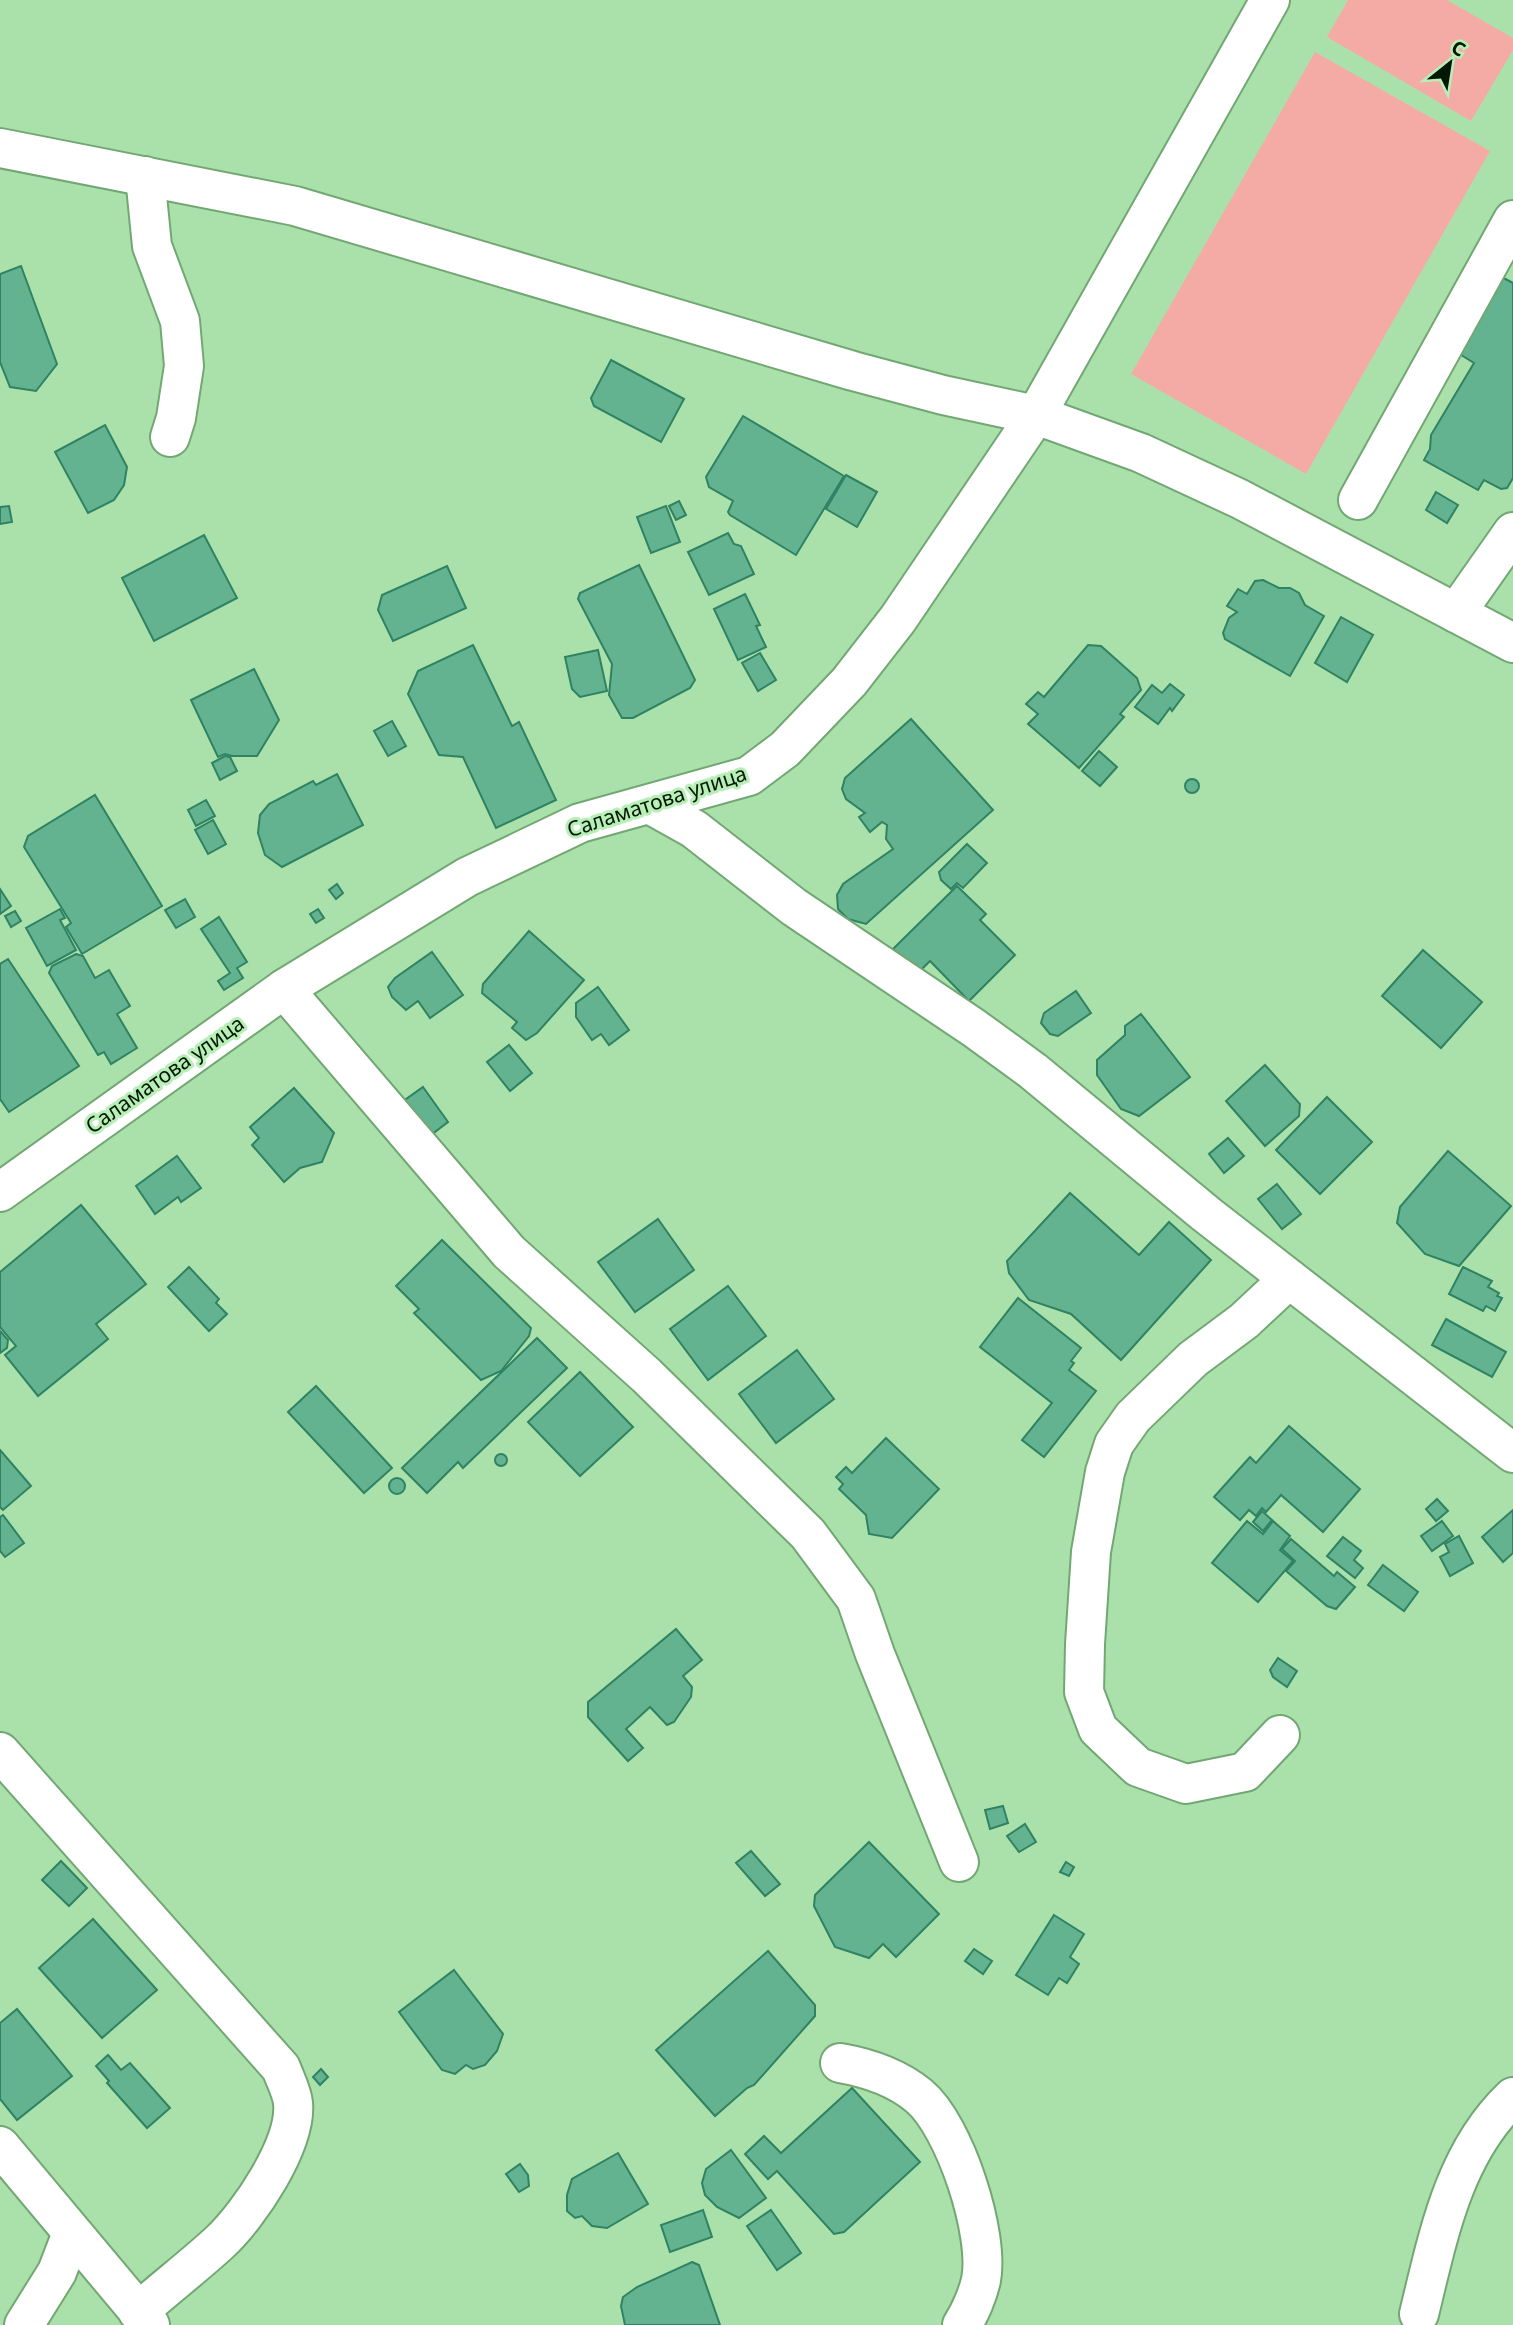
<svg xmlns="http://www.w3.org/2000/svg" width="1513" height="2325" viewBox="0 0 1513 2325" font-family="'Noto Sans',sans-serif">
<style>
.green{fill:#f5aba5}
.building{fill:#63b391;stroke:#2f8262;stroke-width:2}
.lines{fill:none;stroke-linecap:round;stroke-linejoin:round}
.minor-casing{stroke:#72a773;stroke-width:42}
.minor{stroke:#fff;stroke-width:38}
.labels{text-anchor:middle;stroke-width:6;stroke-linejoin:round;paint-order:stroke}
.street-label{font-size:21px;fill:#041705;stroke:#b7efb7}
</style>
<rect width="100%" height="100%" fill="#aae1aa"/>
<g class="green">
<polygon points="1348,0 1447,0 1513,38 1513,50 1471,121 1327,37"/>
<polygon points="1315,52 1490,151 1306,474 1131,374"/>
</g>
<g class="building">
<polygon points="21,266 57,364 36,391 10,387 0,362 0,274"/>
<polygon points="1496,274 1513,283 1513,478 1507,488 1501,489 1484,480 1478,490 1424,460 1430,449 1431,435 1474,363 1453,350"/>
<polygon points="611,360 684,399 661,442 594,406 591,398"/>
<polygon points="743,416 844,476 796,555 730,515 728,512 733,501 709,487 706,477"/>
<polygon points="105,425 127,467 124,485 114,500 88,513 55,452"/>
<polygon points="846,475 877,492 857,527 826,509"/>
<polygon points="1436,492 1458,505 1447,523 1426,510"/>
<polygon points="679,501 686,515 676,520 669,506"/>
<polygon points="9,506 12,522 0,524 0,507"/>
<polygon points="666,506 680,542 651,553 637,517"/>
<polygon points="728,533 734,544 741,546 754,574 709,595 688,552"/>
<polygon points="204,535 237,598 154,641 122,578"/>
<polygon points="639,565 695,680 690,688 633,718 622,718 609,695 612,664 578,599 580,593"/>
<polygon points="447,566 466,608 393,641 378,610 382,595"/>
<polygon points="1263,580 1279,588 1290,588 1299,593 1305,605 1324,616 1290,676 1225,639 1223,633 1229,618 1237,612 1227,606 1238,589 1247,594 1255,581"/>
<polygon points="745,594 760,625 756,626 766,647 738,660 714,609"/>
<polygon points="1341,617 1373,635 1347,682 1315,663"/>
<polygon points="473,645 512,726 519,722 556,800 496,828 463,757 439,755 408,694 418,671"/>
<polygon points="1088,645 1101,646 1137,678 1141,690 1120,714 1124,717 1079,768 1028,724 1038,714 1026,704 1038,692 1044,697"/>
<polygon points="598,650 607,691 580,697 572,689 565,657"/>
<polygon points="760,653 776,680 758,691 742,663"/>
<polygon points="254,669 279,720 257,756 232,756 225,754 218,757 191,700"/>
<polygon points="1170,684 1184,695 1172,711 1170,708 1158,724 1135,707 1152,685 1162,693"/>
<polygon points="911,719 993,810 866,924 848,919 838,909 837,895 843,884 893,849 886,839 887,825 882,822 870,832 859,817 865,813 846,799 842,789 845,778"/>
<polygon points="392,721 406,746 388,756 374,731"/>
<polygon points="1099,751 1117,767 1100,786 1082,771"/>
<polygon points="225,756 230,757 237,771 220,780 212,763"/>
<polygon points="337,774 363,825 282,867 265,855 258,833 260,815 269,804 313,781 316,785"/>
<circle cx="1192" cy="786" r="7"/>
<polygon points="95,795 162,906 82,954 66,927 71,923 24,847 28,836"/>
<polygon points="206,800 215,816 196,826 188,810"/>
<polygon points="213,820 226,844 208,854 195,830"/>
<polygon points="967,844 987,863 963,888 957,883 951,889 941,880 939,872"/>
<polygon points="337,884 343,893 336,899 329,890"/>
<polygon points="957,886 986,914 980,920 1015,955 969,1001 930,961 918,973 893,949"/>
<polygon points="0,889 11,906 0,914"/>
<polygon points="185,899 195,917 176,928 165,910"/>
<polygon points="60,909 65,918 60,920 76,950 47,966 26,928"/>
<polygon points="318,909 324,918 316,923 310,914"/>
<polygon points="15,911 21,921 11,927 5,916"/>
<polygon points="219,917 247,962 237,968 243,978 224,990 218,981 230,973 201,929"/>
<polygon points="529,931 584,980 537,1033 526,1040 512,1028 517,1022 482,993 483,984"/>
<polygon points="1423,950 1482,1002 1441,1048 1382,996"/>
<polygon points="432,952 463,995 430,1018 418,1001 406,1010 392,997 388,987 395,978"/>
<polygon points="76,954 83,956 95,978 109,970 130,1006 117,1014 137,1048 111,1064 104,1052 98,1055 49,973 52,966"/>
<polygon points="8,959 79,1066 9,1112 0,1099 0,964"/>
<polygon points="598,987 629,1030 609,1045 601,1034 592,1040 576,1017 576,1003"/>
<polygon points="1076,991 1091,1013 1058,1036 1050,1034 1041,1023 1044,1013"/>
<polygon points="1141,1014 1190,1077 1139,1116 1121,1109 1097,1075 1097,1060 1125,1035 1125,1026"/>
<polygon points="509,1045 532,1073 510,1091 487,1062"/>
<polygon points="1265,1065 1300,1104 1299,1116 1265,1146 1226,1101"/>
<polygon points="423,1087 448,1122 427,1138 402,1102"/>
<polygon points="294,1088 334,1133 322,1162 300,1168 284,1182 252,1145 259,1138 250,1127"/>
<polygon points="1327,1097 1372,1142 1320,1194 1276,1150"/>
<polygon points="1228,1138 1244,1156 1224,1173 1209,1154"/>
<polygon points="1448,1151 1511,1206 1459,1266 1425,1254 1397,1223 1400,1207"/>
<polygon points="177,1156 201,1188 181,1202 178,1197 155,1214 136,1186"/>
<polygon points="1277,1184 1301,1214 1282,1229 1258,1199"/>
<polygon points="1070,1193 1139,1255 1169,1222 1211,1260 1121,1360 1071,1314 1029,1300 1009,1273 1007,1261"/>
<polygon points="81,1205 146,1284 96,1324 108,1339 38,1396 5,1355 16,1346 0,1327 0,1272"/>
<polygon points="658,1219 694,1270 635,1312 598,1262"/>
<polygon points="442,1240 531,1328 529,1336 501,1371 481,1380 414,1313 419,1309 396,1286"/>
<polygon points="189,1267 219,1299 216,1303 227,1314 209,1331 168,1287"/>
<polygon points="1463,1267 1492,1281 1488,1287 1499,1293 1497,1296 1502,1298 1495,1311 1486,1306 1483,1311 1449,1294"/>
<polygon points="728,1286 766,1336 708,1380 670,1329"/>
<polygon points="1018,1298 1081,1348 1071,1361 1074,1363 1069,1370 1096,1391 1044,1457 1022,1440 1052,1403 980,1347"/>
<polygon points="1446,1319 1506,1352 1492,1377 1432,1345"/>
<polygon points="0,1331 8,1340 7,1348 0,1353"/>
<polygon points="537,1338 567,1368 463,1468 458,1462 427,1493 402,1468"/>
<polygon points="797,1350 834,1399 776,1443 739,1394"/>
<polygon points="580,1372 633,1427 580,1476 528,1422"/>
<polygon points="316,1386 392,1468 364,1493 288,1412"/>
<polygon points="1289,1426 1360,1489 1323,1532 1281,1495 1266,1512 1262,1508 1256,1516 1249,1510 1240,1520 1214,1497 1250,1457 1256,1463"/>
<polygon points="886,1438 939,1489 892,1538 869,1534 866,1515 839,1489 843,1484 836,1477 846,1467 852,1473"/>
<polygon points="0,1450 31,1486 3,1510 0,1507"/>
<circle cx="501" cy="1460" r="6"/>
<circle cx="397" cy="1486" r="8"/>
<polygon points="1437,1499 1448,1511 1436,1521 1426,1509"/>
<polygon points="1513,1510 1513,1553 1503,1562 1482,1537"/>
<polygon points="1262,1511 1272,1520 1263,1531 1253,1522"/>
<polygon points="3,1515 24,1543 5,1557 0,1551 0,1517"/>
<polygon points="1247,1521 1263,1534 1273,1521 1290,1536 1280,1550 1293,1561 1258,1602 1212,1563"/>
<polygon points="1442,1521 1453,1536 1432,1551 1421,1536"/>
<polygon points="1459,1536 1473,1563 1450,1576 1440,1557 1449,1552 1445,1544"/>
<polygon points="1343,1537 1361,1551 1354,1560 1363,1568 1355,1578 1327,1556"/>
<polygon points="1291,1539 1334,1576 1337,1572 1355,1587 1336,1609 1327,1606 1286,1571 1295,1561 1282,1549"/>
<polygon points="1383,1565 1418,1592 1404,1611 1368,1585"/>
<polygon points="676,1629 702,1660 683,1676 692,1687 691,1697 674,1722 667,1725 650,1707 626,1729 643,1748 628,1761 588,1717 588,1702"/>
<polygon points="1278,1658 1297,1671 1287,1687 1273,1677 1270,1670"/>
<polygon points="1003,1806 1008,1823 990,1829 985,1810"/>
<polygon points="1025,1824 1036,1842 1019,1852 1007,1836"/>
<polygon points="869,1842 939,1914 896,1957 883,1944 869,1958 835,1947 814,1906 815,1895"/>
<polygon points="751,1851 780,1884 765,1896 736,1863"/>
<polygon points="61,1861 87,1888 69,1906 42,1880"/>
<polygon points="1066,1862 1074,1867 1069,1876 1060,1872"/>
<polygon points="1054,1915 1084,1934 1070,1957 1079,1964 1067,1983 1059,1978 1048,1995 1016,1975"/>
<polygon points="93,1919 157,1990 102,2038 39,1968"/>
<polygon points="974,1949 992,1961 983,1974 965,1961"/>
<polygon points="768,1951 815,2005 815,2016 754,2085 747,2088 715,2116 656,2050"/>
<polygon points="454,1970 503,2034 497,2051 485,2065 473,2069 466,2065 455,2074 442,2070 399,2012"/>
<polygon points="17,2009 72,2076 17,2120 0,2099 0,2023"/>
<polygon points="108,2055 121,2070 130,2063 170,2108 147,2128 107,2083 109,2081 96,2066"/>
<polygon points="321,2069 328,2077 320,2085 313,2077"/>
<polygon points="852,2088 920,2162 844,2232 834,2234 777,2171 768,2179 745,2154 764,2136 781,2153"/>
<polygon points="731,2150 766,2198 739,2218 717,2207 705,2195 702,2183 706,2169"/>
<polygon points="618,2153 648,2204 607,2228 592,2226 582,2216 575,2218 567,2211 567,2195 572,2179"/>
<polygon points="520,2164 528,2175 529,2186 519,2192 506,2174"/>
<polygon points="703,2210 712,2237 670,2252 661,2225"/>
<polygon points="771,2210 801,2253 777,2270 747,2226"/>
<polygon points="692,2262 699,2265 720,2325 625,2325 621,2306 623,2297 637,2287"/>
</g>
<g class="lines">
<g class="minor-casing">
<g id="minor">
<polyline points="0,148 295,206 853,371 943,395 1036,415 1141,453 1240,499 1513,643"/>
<polyline points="145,176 152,246 180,321 184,366 176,418 170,437"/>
<polyline points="1358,500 1513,220"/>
<polyline points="1456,613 1513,532"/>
<polyline points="651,805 694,829 794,907 974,1028 1033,1071 1206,1214 1513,1453"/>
<polyline points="284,989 509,1252 647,1376 808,1534 856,1599 875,1654 959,1862"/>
<polyline points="0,1192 284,989 467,877 580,823 749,776 785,749 849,682 898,619 1036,415 1270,0"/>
<polyline points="1280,1735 1245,1772 1186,1784 1138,1767 1098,1729 1084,1692 1085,1644 1091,1552 1105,1472 1114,1444 1133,1417 1193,1359 1244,1321 1289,1279"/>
<path d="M0 1752 281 2068C285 2079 292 2092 293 2103 297 2144 249 2215 220 2242 194 2266 165 2288 138 2312"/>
<path d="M840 2063C869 2068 896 2077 919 2096 955 2126 990 2235 981 2280 978 2294 970 2313 962 2325"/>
<polyline points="0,2146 150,2325"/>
<path d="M1419 2314C1438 2237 1453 2154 1513 2097"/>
<polyline points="24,2325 57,2272 72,2233"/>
</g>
</g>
<use href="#minor" class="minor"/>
</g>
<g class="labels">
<g class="street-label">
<text transform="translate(657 802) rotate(-18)" y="7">Саламатова улица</text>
<text transform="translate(165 1075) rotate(-35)" y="7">Саламатова улица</text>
</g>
</g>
<g transform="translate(1450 63) rotate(30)" stroke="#b7efb7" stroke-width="5" paint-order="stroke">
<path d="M0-5L12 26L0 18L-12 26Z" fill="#041705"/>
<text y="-10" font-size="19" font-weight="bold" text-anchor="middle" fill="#041705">С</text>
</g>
</svg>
